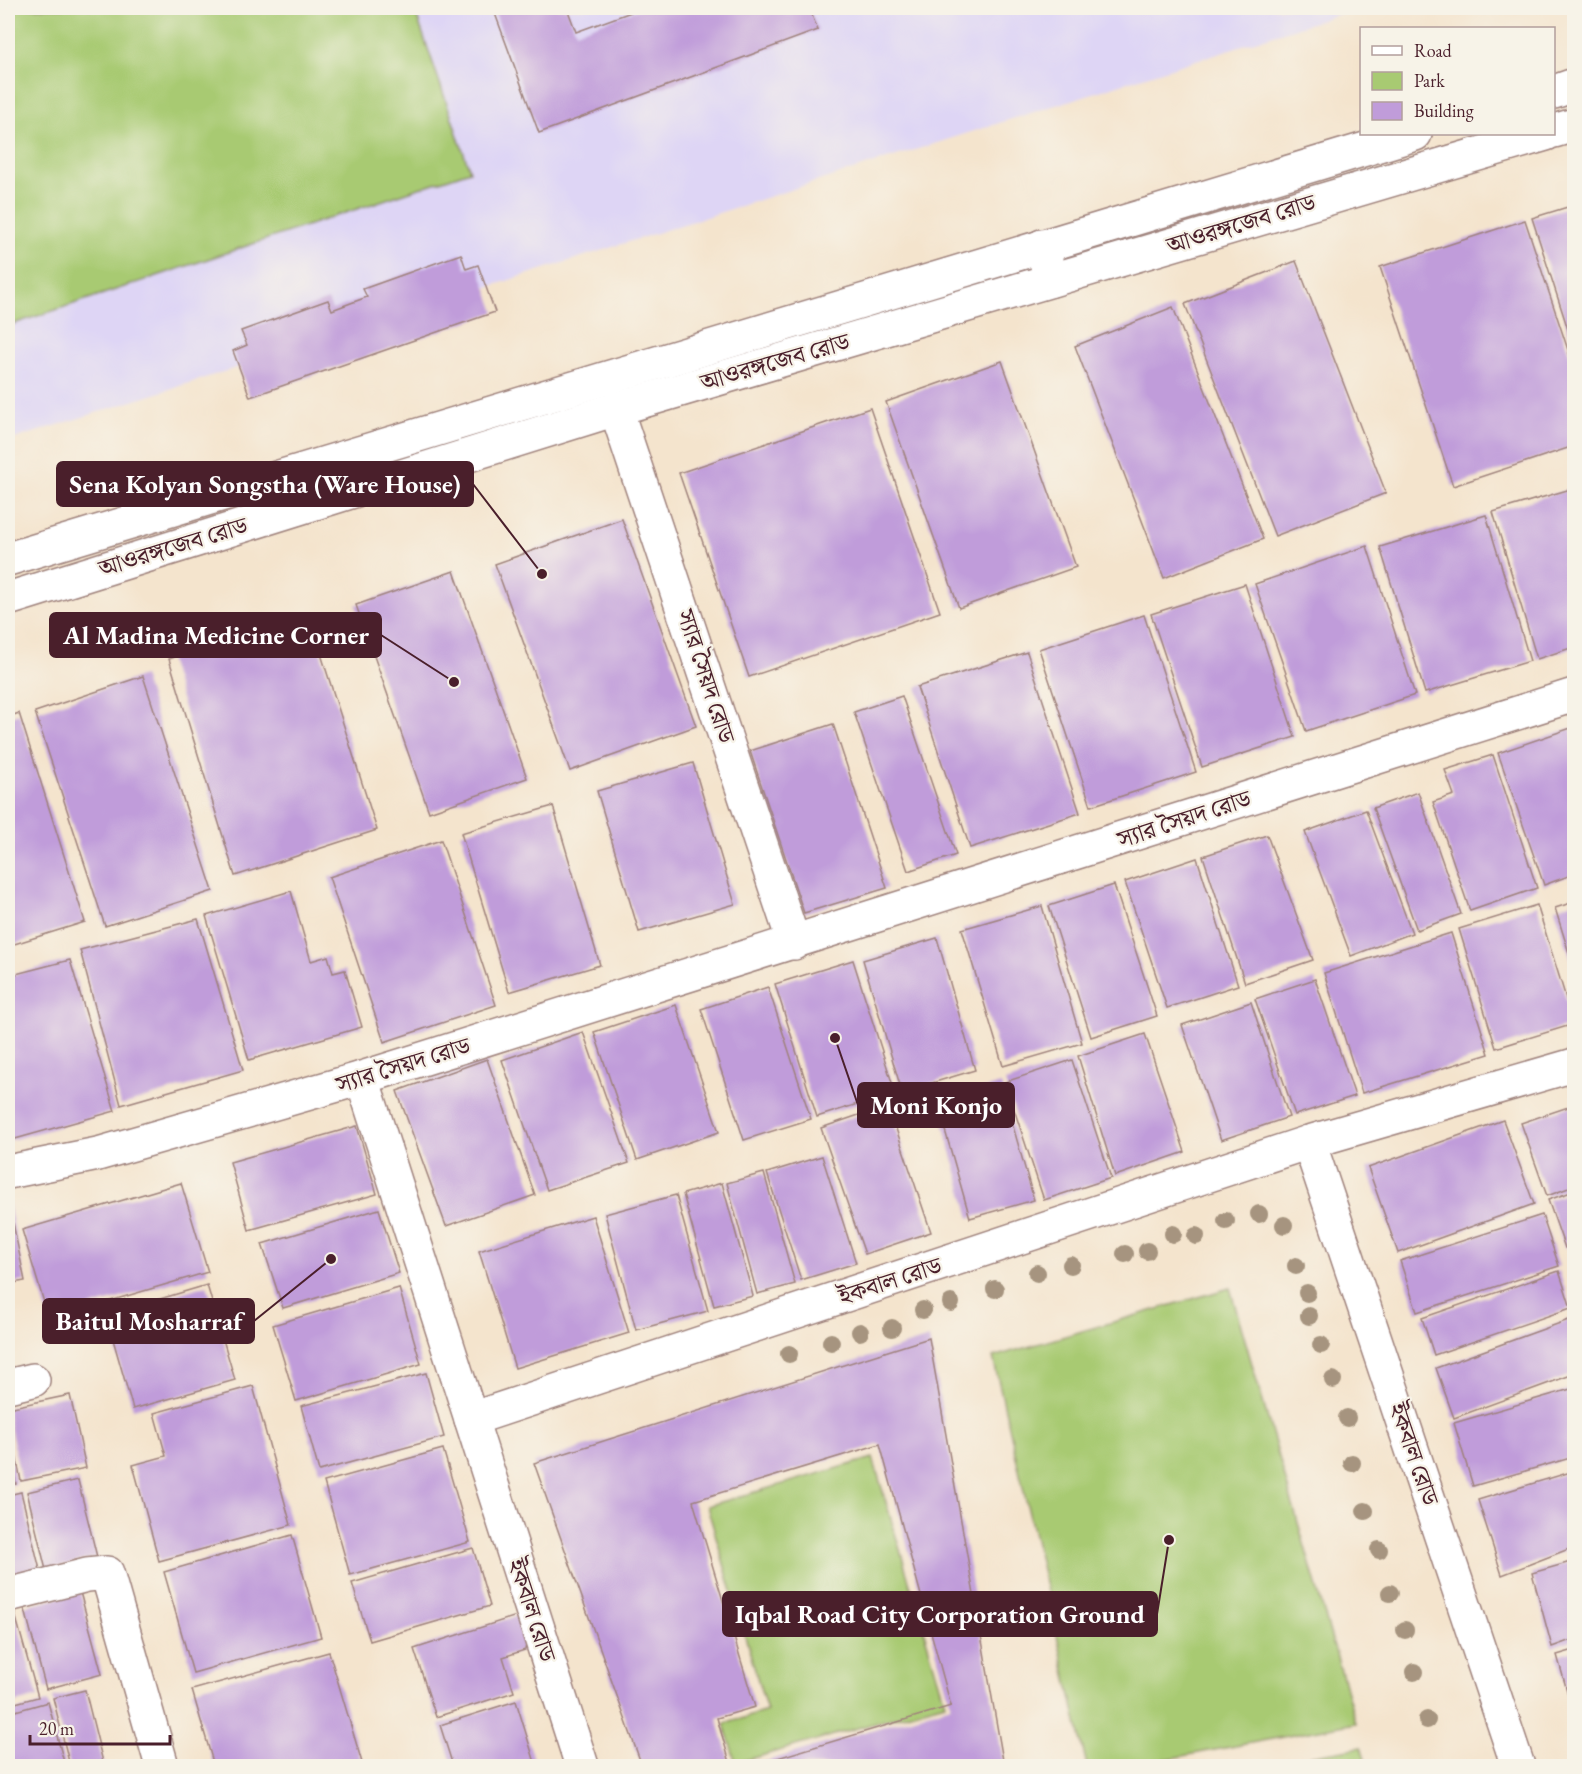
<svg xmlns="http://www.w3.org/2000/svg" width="1582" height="1774" viewBox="0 0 1582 1774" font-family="'EB Garamond','Noto Serif Bengali',serif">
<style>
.built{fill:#ded5f5}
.green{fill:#a8ca72;stroke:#79744e;stroke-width:1.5}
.building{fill:#c09cda}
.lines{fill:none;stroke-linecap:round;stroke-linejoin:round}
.minor-casing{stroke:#9f827c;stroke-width:36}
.tertiary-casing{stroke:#9f827c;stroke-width:36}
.secondary-casing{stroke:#9f827c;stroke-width:36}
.minor{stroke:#fff;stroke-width:33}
.tertiary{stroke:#fff;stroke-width:33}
.secondary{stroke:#fff;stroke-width:33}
.tree{fill:#a6947f}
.labels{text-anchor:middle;stroke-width:4.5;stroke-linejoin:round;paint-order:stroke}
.street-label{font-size:24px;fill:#4a1f2b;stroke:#f7f3e8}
.leader{fill:none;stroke:#4a1f2b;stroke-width:2}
.callout-dot{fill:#4a1f2b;stroke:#f7f3e8;stroke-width:2}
.callout{fill:#4a1f2b;stroke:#4a1f2b;stroke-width:2}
.callout-label{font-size:26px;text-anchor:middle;font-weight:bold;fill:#fff}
</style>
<rect width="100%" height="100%" fill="#f7f3e8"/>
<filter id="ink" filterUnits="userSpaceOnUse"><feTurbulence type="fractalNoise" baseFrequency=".0167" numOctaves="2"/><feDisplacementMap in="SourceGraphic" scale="12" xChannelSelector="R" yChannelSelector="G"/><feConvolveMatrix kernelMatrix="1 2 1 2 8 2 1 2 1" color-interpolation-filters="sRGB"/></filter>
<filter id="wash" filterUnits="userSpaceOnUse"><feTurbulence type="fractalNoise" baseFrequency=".008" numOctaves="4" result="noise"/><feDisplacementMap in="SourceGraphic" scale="24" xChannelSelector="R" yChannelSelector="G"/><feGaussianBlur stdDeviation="1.35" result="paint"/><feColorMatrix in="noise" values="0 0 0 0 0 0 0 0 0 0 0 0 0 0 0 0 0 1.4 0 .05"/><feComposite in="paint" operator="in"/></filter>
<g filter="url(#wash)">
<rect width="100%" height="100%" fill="#f4e4cd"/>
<polygon class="built" points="8,8 1358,8 8,441"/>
<g class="green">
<polygon points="8,8 414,8 470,171 8,326"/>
<polygon points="1230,1288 1356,1723 1131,1766 1087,1766 993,1357"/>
<polygon points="873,1458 945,1703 736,1763 724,1724 767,1711 707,1506"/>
<polygon points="1361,1747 1367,1766 1251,1766"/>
</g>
<g id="blocks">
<g class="building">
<polygon points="493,8 567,8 576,32 642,8 809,8 818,30 539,133"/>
<polygon points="1574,205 1574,348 1532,218"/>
<polygon points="1525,220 1574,368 1574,446 1453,486 1380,267"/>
<polygon points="461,254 466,269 478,265 495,312 250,397 233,351 247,345 241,331 328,300 332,310 367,297 363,289"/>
<polygon points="1296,261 1386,493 1275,536 1185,304"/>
<polygon points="1173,307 1263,539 1164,578 1075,346"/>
<polygon points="1002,361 1076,567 959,608 886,402"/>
<polygon points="870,408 940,612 749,677 679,473"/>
<polygon points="1574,488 1574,647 1537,659 1493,512"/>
<polygon points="1486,515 1530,661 1425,693 1380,547"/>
<polygon points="622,519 696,726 570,771 495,564"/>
<polygon points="1367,546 1415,695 1306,731 1255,584"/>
<polygon points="454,571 527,778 429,812 356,605"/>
<polygon points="1245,584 1295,737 1202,767 1151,614"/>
<polygon points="308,613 377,830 235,876 169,659"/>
<polygon points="1144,615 1196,772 1091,806 1039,649"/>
<polygon points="1027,652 1080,813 970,848 917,687"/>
<polygon points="143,676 213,891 105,926 35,712"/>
<polygon points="902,696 956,855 908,871 854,712"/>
<polygon points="19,713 85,922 8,946 8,717"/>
<polygon points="833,724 887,888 804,913 750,751"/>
<polygon points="1571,728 1574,739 1574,874 1544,885 1498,753"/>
<polygon points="1493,755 1537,888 1470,911 1433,802 1454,795 1445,770"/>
<polygon points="693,763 735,904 639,932 597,791"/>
<polygon points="1418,792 1461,914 1417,930 1373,808"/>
<polygon points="553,806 600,965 509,992 461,833"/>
<polygon points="1366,810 1412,933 1351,956 1305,832"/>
<polygon points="1267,835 1313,960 1245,983 1203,856"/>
<polygon points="441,840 496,1005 384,1042 329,877"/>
<polygon points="1197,858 1238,985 1167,1008 1125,882"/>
<polygon points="1114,885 1157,1016 1091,1037 1049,906"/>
<polygon points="291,891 311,961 328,956 333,973 345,970 362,1027 249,1060 206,916"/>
<polygon points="1574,902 1574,969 1555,908"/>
<polygon points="1537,905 1574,1024 1496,1048 1459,929"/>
<polygon points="1042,906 1082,1043 1003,1066 962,929"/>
<polygon points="198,919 243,1070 121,1105 80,950"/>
<polygon points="1451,933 1489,1054 1362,1093 1324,973"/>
<polygon points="937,938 975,1070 902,1092 863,960"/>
<polygon points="70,960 115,1111 8,1141 8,976"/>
<polygon points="853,960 895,1092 817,1117 775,984"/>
<polygon points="1315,979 1355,1096 1295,1115 1255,999"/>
<polygon points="768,987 811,1119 744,1140 701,1009"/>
<polygon points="1251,1002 1289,1117 1221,1140 1182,1025"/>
<polygon points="676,1005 719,1132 637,1160 594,1032"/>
<polygon points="583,1032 629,1163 547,1190 502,1060"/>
<polygon points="1145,1034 1185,1152 1115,1176 1078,1056"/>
<polygon points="487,1059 535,1195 446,1226 397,1091"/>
<polygon points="1072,1060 1111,1178 1044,1200 1005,1082"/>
<polygon points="1001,1084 1034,1200 970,1218 937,1102"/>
<polygon points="888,1105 931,1232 865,1254 821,1128"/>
<polygon points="1574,1105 1574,1186 1547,1196 1521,1123"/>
<polygon points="1503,1120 1534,1204 1398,1253 1368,1168"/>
<polygon points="357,1126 377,1194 249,1230 230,1162"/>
<polygon points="822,1156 856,1263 801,1280 767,1173"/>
<polygon points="764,1173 795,1284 757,1294 727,1183"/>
<polygon points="181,1183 208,1272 49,1319 22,1230"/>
<polygon points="722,1183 753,1296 714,1306 683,1194"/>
<polygon points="1574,1191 1574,1245 1565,1248 1548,1200"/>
<polygon points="676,1195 708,1311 636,1330 605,1214"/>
<polygon points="8,1199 25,1281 8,1284"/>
<polygon points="379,1209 399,1273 283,1308 262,1244"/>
<polygon points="1542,1215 1559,1266 1417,1312 1400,1261"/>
<polygon points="593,1216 629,1333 515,1368 479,1251"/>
<polygon points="1559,1271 1571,1308 1434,1355 1422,1318"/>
<polygon points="207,1285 235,1380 133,1409 106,1315"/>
<polygon points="399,1288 421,1364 296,1401 273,1325"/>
<polygon points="1574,1318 1574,1374 1454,1418 1436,1368"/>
<polygon points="929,1338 1004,1766 751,1766 951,1706 880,1444 693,1501 755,1707 717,1718 731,1766 642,1766 534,1463"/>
<polygon points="426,1373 444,1437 319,1471 301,1406"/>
<polygon points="253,1386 291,1525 159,1561 133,1465 166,1456 154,1413"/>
<polygon points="1574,1388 1574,1457 1473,1486 1454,1423"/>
<polygon points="70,1395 86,1468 21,1481 8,1416 8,1408"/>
<polygon points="9,1448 16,1484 8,1485 8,1448"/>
<polygon points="443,1449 470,1542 350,1575 324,1482"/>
<polygon points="1574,1471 1574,1547 1502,1575 1478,1500"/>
<polygon points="78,1480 97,1557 46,1570 27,1492"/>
<polygon points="21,1492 40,1570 8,1578 8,1495"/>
<polygon points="292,1535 321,1637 193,1673 164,1572"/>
<polygon points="473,1548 490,1606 370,1641 352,1583"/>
<polygon points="1574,1561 1574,1639 1552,1647 1532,1573"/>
<polygon points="80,1592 102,1674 46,1689 24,1606"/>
<polygon points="13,1607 38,1697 8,1705 8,1609"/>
<polygon points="532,1611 525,1650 503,1657 514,1692 436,1717 414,1649"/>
<polygon points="1574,1650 1574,1716 1557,1655"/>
<polygon points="329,1652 363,1766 214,1766 192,1690"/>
<polygon points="85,1690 104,1766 70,1766 53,1698"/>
<polygon points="516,1701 536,1766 453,1766 440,1725"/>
<polygon points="48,1702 65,1766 9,1766 8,1713"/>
</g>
</g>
</g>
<g filter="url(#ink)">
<use href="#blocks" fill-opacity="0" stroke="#9f827c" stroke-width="1.5"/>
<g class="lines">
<g class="minor-casing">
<g id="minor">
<polyline points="616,409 794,943"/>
<polyline points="362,1078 582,1766"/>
<polyline points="1309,1142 1518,1766"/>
<polyline points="8,1172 98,1154 362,1078 1574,695"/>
<polyline points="8,1386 33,1380"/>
<polyline points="471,1419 1309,1142 1574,1065"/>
<polyline points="8,1595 87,1575 107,1573 162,1766"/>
</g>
</g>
<g class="tertiary-casing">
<g id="tertiary">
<polyline points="1554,92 1574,85"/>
<polyline points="1554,131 1574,125"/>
<polyline points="8,559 1415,134"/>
<polyline points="8,599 616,409 1546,134"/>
</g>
</g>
<g class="secondary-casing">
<polyline id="secondary" points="1042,246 1051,280"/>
</g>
<use href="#minor" class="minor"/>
<use href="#tertiary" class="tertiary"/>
<use href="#secondary" class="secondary"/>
</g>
<g class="tree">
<circle cx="1259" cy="1214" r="9"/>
<circle cx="1226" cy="1221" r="9"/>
<circle cx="1284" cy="1225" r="9"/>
<circle cx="1173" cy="1234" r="9"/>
<circle cx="1196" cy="1236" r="9"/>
<circle cx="1147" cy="1251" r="9"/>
<circle cx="1125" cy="1254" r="9"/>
<circle cx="1071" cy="1265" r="9"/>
<circle cx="1296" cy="1266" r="9"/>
<circle cx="1037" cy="1273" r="9"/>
<circle cx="995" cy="1289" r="9"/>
<circle cx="1307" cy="1293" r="9"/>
<circle cx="951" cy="1303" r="9"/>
<circle cx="923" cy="1310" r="9"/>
<circle cx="1309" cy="1316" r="9"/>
<circle cx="892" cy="1328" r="9"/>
<circle cx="860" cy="1332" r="9"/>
<circle cx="831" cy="1342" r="9"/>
<circle cx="1321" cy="1345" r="9"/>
<circle cx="789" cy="1354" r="9"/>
<circle cx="1333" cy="1380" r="9"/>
<circle cx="1347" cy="1418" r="9"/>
<circle cx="1352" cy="1463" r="9"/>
<circle cx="1365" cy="1511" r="9"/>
<circle cx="1379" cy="1550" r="9"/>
<circle cx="1390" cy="1593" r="9"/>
<circle cx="1405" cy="1630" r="9"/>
<circle cx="1414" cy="1672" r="9"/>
<circle cx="1427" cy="1720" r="9"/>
</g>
</g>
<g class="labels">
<g class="street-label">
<text transform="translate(1241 224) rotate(-17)" y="8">আওরঙ্গজেব রোড</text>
<text transform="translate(775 362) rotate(-16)" y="8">আওরঙ্গজেব রোড</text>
<text transform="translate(173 547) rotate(-17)" y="8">আওরঙ্গজেব রোড</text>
<text transform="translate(706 676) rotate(72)" y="8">স্যার সৈয়দ রোড</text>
<text transform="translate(1184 819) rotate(-18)" y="8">স্যার সৈয়দ রোড</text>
<text transform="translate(403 1065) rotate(-17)" y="8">স্যার সৈয়দ রোড</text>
<text transform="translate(890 1281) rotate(-18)" y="8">ইকবাল রোড</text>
<text transform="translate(1414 1454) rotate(71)" y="8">ইকবাল রোড</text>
<text transform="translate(532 1610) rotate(72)" y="8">ইকবাল রোড</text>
</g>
</g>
<path class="leader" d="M542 574L473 484M454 682L381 635M835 1038L858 1105M331 1259L254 1321M1169 1540L1157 1614"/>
<g class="callout-dot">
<circle cx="542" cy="574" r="6"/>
<circle cx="454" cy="682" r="6"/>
<circle cx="835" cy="1038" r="6"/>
<circle cx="331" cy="1259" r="6"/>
<circle cx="1169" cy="1540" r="6"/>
</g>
<g class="callout">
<rect x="57" y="462" width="416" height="44" rx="6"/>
<rect x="50" y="613" width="331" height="44" rx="6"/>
<rect x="858" y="1083" width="156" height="44" rx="6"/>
<rect x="43" y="1299" width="211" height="44" rx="6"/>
<rect x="723" y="1592" width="434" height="44" rx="6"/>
</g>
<g class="callout-label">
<text x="265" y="493">Sena Kolyan Songstha (Ware House)</text>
<text x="216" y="644">Al Madina Medicine Corner</text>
<text x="936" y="1114">Moni Konjo</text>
<text x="149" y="1330">Baitul Mosharraf</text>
<text x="940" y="1623">Iqbal Road City Corporation Ground</text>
</g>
<rect width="1582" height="1774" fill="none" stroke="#f7f3e8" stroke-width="30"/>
<rect x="1360" y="27" width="195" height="108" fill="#f7f3e8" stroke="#b29e9c" stroke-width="1.5"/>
<rect x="1372" y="46" width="30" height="9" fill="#ffffff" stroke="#b29e9c" stroke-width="1.5"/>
<text x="1414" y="57" font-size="18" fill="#4a1f2b">Road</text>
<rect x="1372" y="72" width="30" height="18" fill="#a8ca72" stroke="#b29e9c" stroke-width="1.5"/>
<text x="1414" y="87" font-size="18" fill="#4a1f2b">Park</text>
<rect x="1372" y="102" width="30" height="18" fill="#c09cda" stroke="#b29e9c" stroke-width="1.5"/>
<text x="1414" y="117" font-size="18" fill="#4a1f2b">Building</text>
<path d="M30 1735v9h140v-9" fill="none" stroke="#4a1f2b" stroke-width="3"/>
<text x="39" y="1735" font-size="18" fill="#4a1f2b" stroke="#f7f3e8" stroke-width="4.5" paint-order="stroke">20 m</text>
</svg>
